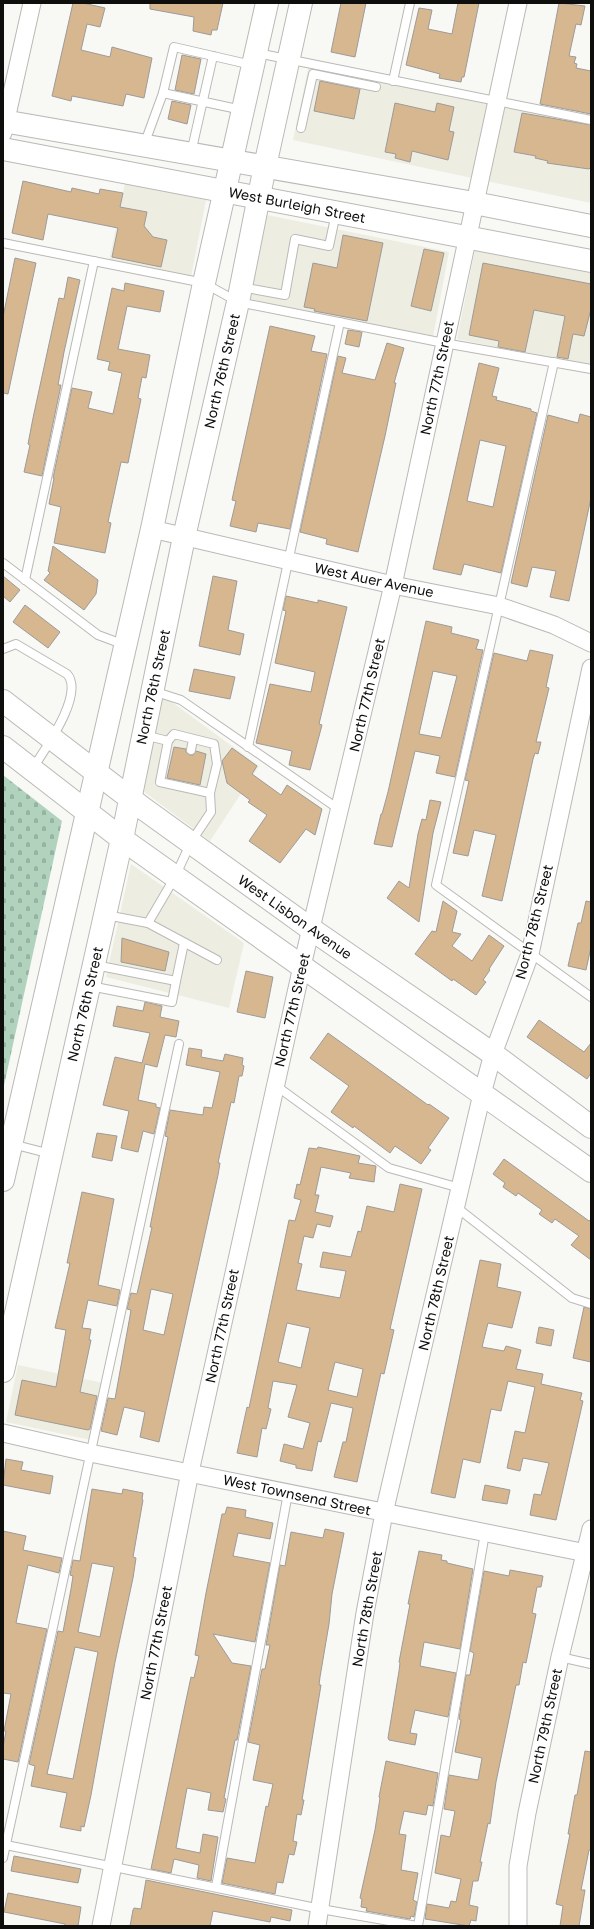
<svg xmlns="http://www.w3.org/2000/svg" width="594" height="1929" viewBox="0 0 594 1929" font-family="'Golos Text',sans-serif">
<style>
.built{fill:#eeede2}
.cemetery{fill:url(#cemetery-stones)}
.building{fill:#d7b78f;stroke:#9d9b99;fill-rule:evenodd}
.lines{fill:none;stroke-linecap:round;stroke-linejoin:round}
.service-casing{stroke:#bab9b6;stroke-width:10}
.minor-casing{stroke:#bab9b6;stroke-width:19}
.secondary-casing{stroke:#bab9b6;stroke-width:24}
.service{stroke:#fff;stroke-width:8}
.minor{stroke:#fff;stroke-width:17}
.secondary{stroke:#fff;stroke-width:22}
.labels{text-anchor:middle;stroke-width:3.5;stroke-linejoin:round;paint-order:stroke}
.street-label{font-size:14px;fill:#0e0e0d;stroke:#fff}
</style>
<defs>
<pattern id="cemetery-stones" width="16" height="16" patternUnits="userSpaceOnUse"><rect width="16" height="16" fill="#b1d3be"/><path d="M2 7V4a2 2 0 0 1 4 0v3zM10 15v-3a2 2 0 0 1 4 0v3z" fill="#97b4a2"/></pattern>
</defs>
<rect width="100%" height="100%" fill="#f8f8f5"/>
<g class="built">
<polygon points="310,60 591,119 591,203 293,140"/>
<polygon points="125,183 206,200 190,282 108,266"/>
<polygon points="267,215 449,252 432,342 247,308"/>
<polygon points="475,250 591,273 591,366 457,339"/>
<polygon points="161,694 259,766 210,841 139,788"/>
<polygon points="131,864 244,943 229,1008 106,977"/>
<polygon points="18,1365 103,1383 91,1440 6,1422"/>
</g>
<polygon class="cemetery" points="3,775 62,821 3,1090"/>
<g class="building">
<polygon points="73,3 83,3 105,8 100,27 87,24 81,50 110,57 112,47 152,58 144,98 126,94 123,106 72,96 71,101 52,96"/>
<polygon points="150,3 223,3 217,30 212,30 211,35 193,31 194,17 150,9"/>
<polygon points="341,3 366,3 355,57 331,52"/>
<polygon points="458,3 479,3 464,77 462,77 461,82 439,78 440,74 406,65 419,8 432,10 428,29 452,34"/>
<polygon points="559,3 585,6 581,25 576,24 569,56 576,57 574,63 577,64 576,68 591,71 591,114 540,104"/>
<polygon points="182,55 201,59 194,94 175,90"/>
<polygon points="320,81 360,89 354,119 314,111"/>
<polygon points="172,101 191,105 187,124 168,119"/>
<polygon points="395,103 435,112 437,103 454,107 449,131 454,132 448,160 412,151 410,162 395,158 396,154 385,152"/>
<polygon points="522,113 591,125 591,167 589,169 547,163 548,161 535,158 536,156 514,152"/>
<polygon points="23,181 71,192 72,188 99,194 100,189 123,193 120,207 147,212 144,226 153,237 167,240 161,267 112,257 118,228 48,214 43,240 12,233"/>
<polygon points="343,235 383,243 367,321 314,311 315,309 304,307 313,263 337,268"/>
<polygon points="424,249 444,253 431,311 411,306"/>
<polygon points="15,258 36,263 8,394 3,393 3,317"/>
<polygon points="483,263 591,284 591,309 584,336 573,334 568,359 557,357 565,316 534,310 525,352 498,347 499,341 469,335"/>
<polygon points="68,277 80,280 64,352 58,385 61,385 42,476 24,472 30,445 28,444 33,418 59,298 64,299"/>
<polygon points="125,283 164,291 160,312 127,306 118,349 150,355 146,378 142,377 138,398 141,399 128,463 121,462 108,522 111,523 105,553 54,543 61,507 49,504 54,478 53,478 72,388 92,392 88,408 113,414 122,373 108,370 110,362 97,359 112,288 124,291"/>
<polygon points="270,326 315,336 311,351 327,354 290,529 258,523 256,532 230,526 236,501 232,500 236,481"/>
<polygon points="348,330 362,332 359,347 345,344"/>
<polygon points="387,343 404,348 394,383 396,383 385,436 358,552 326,544 327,539 300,532 338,356 346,358 342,373 375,380"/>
<path d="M479 363 499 368 492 396 497 397 496 400 531 409V411L537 413 501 573 464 564 461 575 433 569ZM480 440 506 446 493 507 467 501Z"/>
<polygon points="580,414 591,417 591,498 569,601 550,597 556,571 532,567 527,587 511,583 548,415 578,423"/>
<polygon points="53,546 98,580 96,594 84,610 44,580 50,573 48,571"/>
<polygon points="3,576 20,590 10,602 3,596"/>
<polygon points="213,576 237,581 228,630 244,634 240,655 199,646"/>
<polygon points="286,596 318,603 318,600 347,607 319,724 322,725 310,770 289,765 292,751 256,743 270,684 311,692 315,672 275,663 286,611 283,610"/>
<polygon points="25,605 60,632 48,648 13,622"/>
<path d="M426 621 452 627 451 633 479 640 476 649 483 650 455 777 436 773 440 756 415 751 392 847 374 844 381 814H382L388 792ZM433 671 457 676 441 738 419 734Z"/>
<polygon points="530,650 553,655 546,687 549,688 536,742 541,742 538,754 535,753 533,759 502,901 482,896 496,835 474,830 468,856 453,853 469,781 465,780 494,653 527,661"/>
<polygon points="194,669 235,677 230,699 189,691"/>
<polygon points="174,747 186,749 186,752 190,755 193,755 196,751 206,754 200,785 167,778"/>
<polygon points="232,748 257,766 252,774 281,795 287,785 322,809 315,835 306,829 280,863 249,841 267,815 248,802 250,800 227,783 222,761"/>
<polygon points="430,800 441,802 433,833 419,922 387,898 399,881 409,888 418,834 422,819 426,820"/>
<polygon points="443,901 457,911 452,932 461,934 452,946 472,961 489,935 504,946 489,969 490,970 483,980 486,982 476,995 453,979 452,981 415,954 432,931 436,932"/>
<polygon points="586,901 591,902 591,947 586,970 568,966 578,923 581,923"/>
<polygon points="122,938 169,952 165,971 121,962"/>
<polygon points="246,971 273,977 265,1018 237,1012"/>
<polygon points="145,1002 162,1006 160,1017 179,1021 176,1037 165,1035 157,1067 145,1064 138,1100 156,1104 156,1107 160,1108 154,1134 143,1131 138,1152 121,1148 129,1111 103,1105 115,1057 142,1063 150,1033 113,1026 117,1006 143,1011"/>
<polygon points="539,1020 584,1052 591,1043 591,1073 587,1079 527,1037"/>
<polygon points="328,1033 428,1105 429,1104 449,1118 428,1148 431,1150 421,1164 395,1146 390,1153 354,1126 353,1128 331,1112 349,1086 310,1058"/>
<path d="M189 1048 202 1050 201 1057 223 1061 225 1054 243 1058 242 1065 244 1066 242 1076H239L234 1103 231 1102 218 1163H220L218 1175 159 1442 140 1437 145 1412 124 1407 117 1435 101 1431 108 1398 115 1399 130 1316 131 1310 127 1309 131 1293 137 1294 152 1227H150L168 1137 165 1136 170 1110 203 1115 204 1107 212 1108 220 1072 186 1065ZM151 1289 173 1294 164 1335 143 1330Z"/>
<polygon points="97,1133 117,1136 112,1161 92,1157"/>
<path d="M318 1147 360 1156 358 1163 376 1166 374 1182 349 1178 351 1173 321 1167 315 1195H319L315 1212 333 1216 330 1227 317 1224 313 1238 304 1236 298 1263 302 1264 296 1290 340 1298 346 1271 320 1267 323 1252 351 1257 358 1231 361 1232 367 1206 394 1212 400 1184 422 1189 390 1329 394 1330 384 1374 381 1373 357 1482 334 1477 343 1442H346L353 1408 331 1403 321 1442 318 1441 312 1471 296 1468V1465L280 1461 284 1444 303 1449 310 1423 288 1417 297 1385 273 1381 268 1408 271 1409 266 1429 262 1428 257 1457 237 1453 247 1407 249 1408 289 1220 295 1221 301 1200 294 1198 297 1184 300 1185 309 1148 317 1149ZM287 1323 310 1328 301 1368 278 1362ZM335 1362 363 1369 357 1397 328 1390Z"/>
<polygon points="504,1159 589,1221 591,1219 591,1260 571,1245 579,1236 555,1219 552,1223 539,1214 542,1210 518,1193 516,1196 503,1187 505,1183 493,1174"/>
<polygon points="82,1192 114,1199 98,1285 120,1290 117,1306 88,1300 82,1328 91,1329 89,1340 91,1340 80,1392 97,1396 90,1429 88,1430 15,1415 22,1380 56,1387 66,1330 55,1328 70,1263 67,1263"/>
<polygon points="480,1260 501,1264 497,1287 521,1292 512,1328 488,1323 482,1347 504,1351 506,1346 521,1350 516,1369 543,1374 541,1384 582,1393 580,1400 583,1401 556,1520 530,1515 534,1494 541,1495 549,1463 523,1458 520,1471 507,1468 515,1431 525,1433 535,1387 508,1381 501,1411 491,1409 480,1463 463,1459 455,1498 431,1493"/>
<polygon points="584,1307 591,1309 591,1362 573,1358"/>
<polygon points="539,1327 554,1330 551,1346 536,1343"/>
<polygon points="6,1459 23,1462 21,1470 53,1476 50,1494 3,1485"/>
<polygon points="485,1485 510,1490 507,1504 482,1500"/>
<path d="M92 1489 122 1494 123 1489 143 1493 142 1499 143 1500 133 1557 136 1558 133 1578 115 1662 91 1795 84 1827 81 1826V1831L60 1827 67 1793 31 1786 35 1766 29 1764 58 1631 63 1632 71 1589 73 1576 70 1575 73 1560 80 1561ZM92 1563 114 1567 100 1637 78 1632ZM75 1647 98 1652 73 1779 47 1774Z"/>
<polygon points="227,1507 246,1510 245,1517 273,1523 270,1539 238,1533 233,1556 270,1563 255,1642 213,1634 232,1663 251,1666 237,1740 235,1740 224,1798 226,1799 223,1812 208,1810 211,1793 187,1788 176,1848 200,1853 203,1834 218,1837 211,1881 197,1878 199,1865 174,1859 171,1873 151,1869 185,1705 191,1677 194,1678 199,1656 195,1655 206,1593 222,1514 225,1514"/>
<polygon points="325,1529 344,1533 332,1594 329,1624 320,1677 319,1685 321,1685 302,1800 304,1800 301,1815 297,1814 293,1841 297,1842 294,1855 289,1854 283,1883 277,1882 275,1894 222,1883 227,1858 255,1863 266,1806 268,1807 273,1784 253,1780 260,1745 248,1742 262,1669 265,1669 270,1645 266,1645 280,1565 285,1566 291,1532 323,1538"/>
<polygon points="3,1531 26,1536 23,1550 62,1558 59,1573 28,1565 16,1623 47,1629 18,1762 3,1759 3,1747 6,1731 4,1731 11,1694 3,1693"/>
<polygon points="419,1551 442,1555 441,1560 447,1561 447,1563 473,1569 460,1649 424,1642 420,1666 456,1673 448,1717 415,1710 410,1733 417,1734 415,1745 389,1740 388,1738 399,1671 400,1663 399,1662 410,1604 408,1604"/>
<polygon points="510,1570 543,1576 541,1587 537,1587 532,1613 536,1614 526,1663 523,1662 519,1685 516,1685 496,1782 490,1824 488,1823 480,1862 482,1862 478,1881 473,1881 469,1905 478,1907 476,1921 471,1920 469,1926 425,1919 427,1904 449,1908 451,1901 456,1902 461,1879 435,1873 441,1835 450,1837 455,1811 444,1809 449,1775 478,1780 482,1758 455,1752 461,1720 459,1719 466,1675 470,1675 474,1653 470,1651 484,1571 509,1576"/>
<polygon points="585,1751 591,1752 591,1850 589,1850 581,1890 585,1890 579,1926 560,1926 563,1906 556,1904 570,1834 568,1834 575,1795 577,1795"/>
<polygon points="386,1761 438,1773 433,1806 428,1805 426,1815 404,1811 399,1834 406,1835 401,1870 418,1873 413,1900 417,1902 414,1917 411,1916 410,1919 366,1911 367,1908 361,1907 362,1899 360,1898 375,1830 380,1798 379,1797"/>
<polygon points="14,1856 81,1869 78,1883 11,1871"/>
<polygon points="146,1880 292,1910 290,1921 271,1917 270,1922 213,1911 210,1926 130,1926 133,1910 134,1908 141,1909"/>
<polygon points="8,1893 81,1907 78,1926 65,1926 65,1924 4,1912"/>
</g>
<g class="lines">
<g class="service-casing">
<g id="service">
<polyline points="257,53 591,120"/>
<polyline points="393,81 410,3"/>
<polyline points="163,93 242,110"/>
<polyline points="301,128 313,74 376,87"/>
<polyline points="144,145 163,93 174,47 252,65"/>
<polyline points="191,153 213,56"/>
<polyline points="3,243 204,283 238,302 444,343 591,369"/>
<polyline points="241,287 285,295 295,239 329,246 336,213"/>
<polyline points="554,362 436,885 591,997"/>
<polyline points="3,563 98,635 125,645"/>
<polyline points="25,580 94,261"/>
<path d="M3 649 16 644 67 674C85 694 45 749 33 768"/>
<polyline points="153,691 181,700 340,810"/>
<polyline points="144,735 168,741"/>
<polyline points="248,747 340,322"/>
<polyline points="191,750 193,739"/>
<polyline points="210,793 160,782 168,741 174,734 214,744 217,764 210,793 211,812 191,842 175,877 148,923 217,960"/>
<polyline points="106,915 148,923"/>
<polyline points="95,965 176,981 184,943"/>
<polyline points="90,986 172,1002 176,981"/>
<polyline points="275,1085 389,1168 460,1188"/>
<polyline points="12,1144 51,1154"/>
<polyline points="456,1207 572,1298 591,1304"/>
<polyline points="560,1657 591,1664"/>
<polyline points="6,1845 321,1909 417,1926"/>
<polyline points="3,1858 179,1044"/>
<polyline points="216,1887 288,1493"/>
<polyline points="418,1926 485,1533"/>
</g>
</g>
<g class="minor-casing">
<g id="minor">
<polyline points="3,133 32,3"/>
<polyline points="152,529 393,585 499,606 554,625 591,643"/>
<polyline points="3,1433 90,1453 591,1554"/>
<polyline points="101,1926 190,1472 302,966 393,585 518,3"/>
<polyline points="317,1926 365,1613 384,1513 482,1094 493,1054 530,954 591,668"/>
<polyline points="518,1926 518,1866 527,1813 560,1657 591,1529"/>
</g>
</g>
<g class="secondary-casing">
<g id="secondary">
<polyline points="3,121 474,203 591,226"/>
<polyline points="3,149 591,261"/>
<polyline points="3,701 144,809 311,929 493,1054 591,1127"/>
<polyline points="3,747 122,839 591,1171"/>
<polyline points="3,1180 152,529 204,283 267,3"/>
<polyline points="3,1371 122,839 184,537 238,302 265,166 301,3"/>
</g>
</g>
<use href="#service" class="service"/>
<use href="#minor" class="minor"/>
<use href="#secondary" class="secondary"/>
</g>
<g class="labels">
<g class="street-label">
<text transform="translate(297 205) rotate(11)" y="5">West Burleigh Street</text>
<text transform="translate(222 371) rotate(-77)" y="5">North 76th Street</text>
<text transform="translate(437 378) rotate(-78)" y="5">North 77th Street</text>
<text transform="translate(374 580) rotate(12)" y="5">West Auer Avenue</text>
<text transform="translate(153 687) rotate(-78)" y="5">North 76th Street</text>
<text transform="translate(367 695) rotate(-77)" y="5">North 77th Street</text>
<text transform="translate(295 917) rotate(35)" y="5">West Lisbon Avenue</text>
<text transform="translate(534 922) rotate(-76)" y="5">North 78th Street</text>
<text transform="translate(85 1004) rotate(-77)" y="5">North 76th Street</text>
<text transform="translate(292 1010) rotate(-77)" y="5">North 77th Street</text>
<text transform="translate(436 1293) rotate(-77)" y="5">North 78th Street</text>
<text transform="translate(222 1326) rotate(-78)" y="5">North 77th Street</text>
<text transform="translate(297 1495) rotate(12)" y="5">West Townsend Street</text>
<text transform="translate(367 1609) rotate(-80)" y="5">North 78th Street</text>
<text transform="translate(156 1643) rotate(-79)" y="5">North 77th Street</text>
<text transform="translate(545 1726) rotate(-78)" y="5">North 79th Street</text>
</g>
</g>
<rect width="594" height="1929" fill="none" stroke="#0e0e0d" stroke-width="8"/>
</svg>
